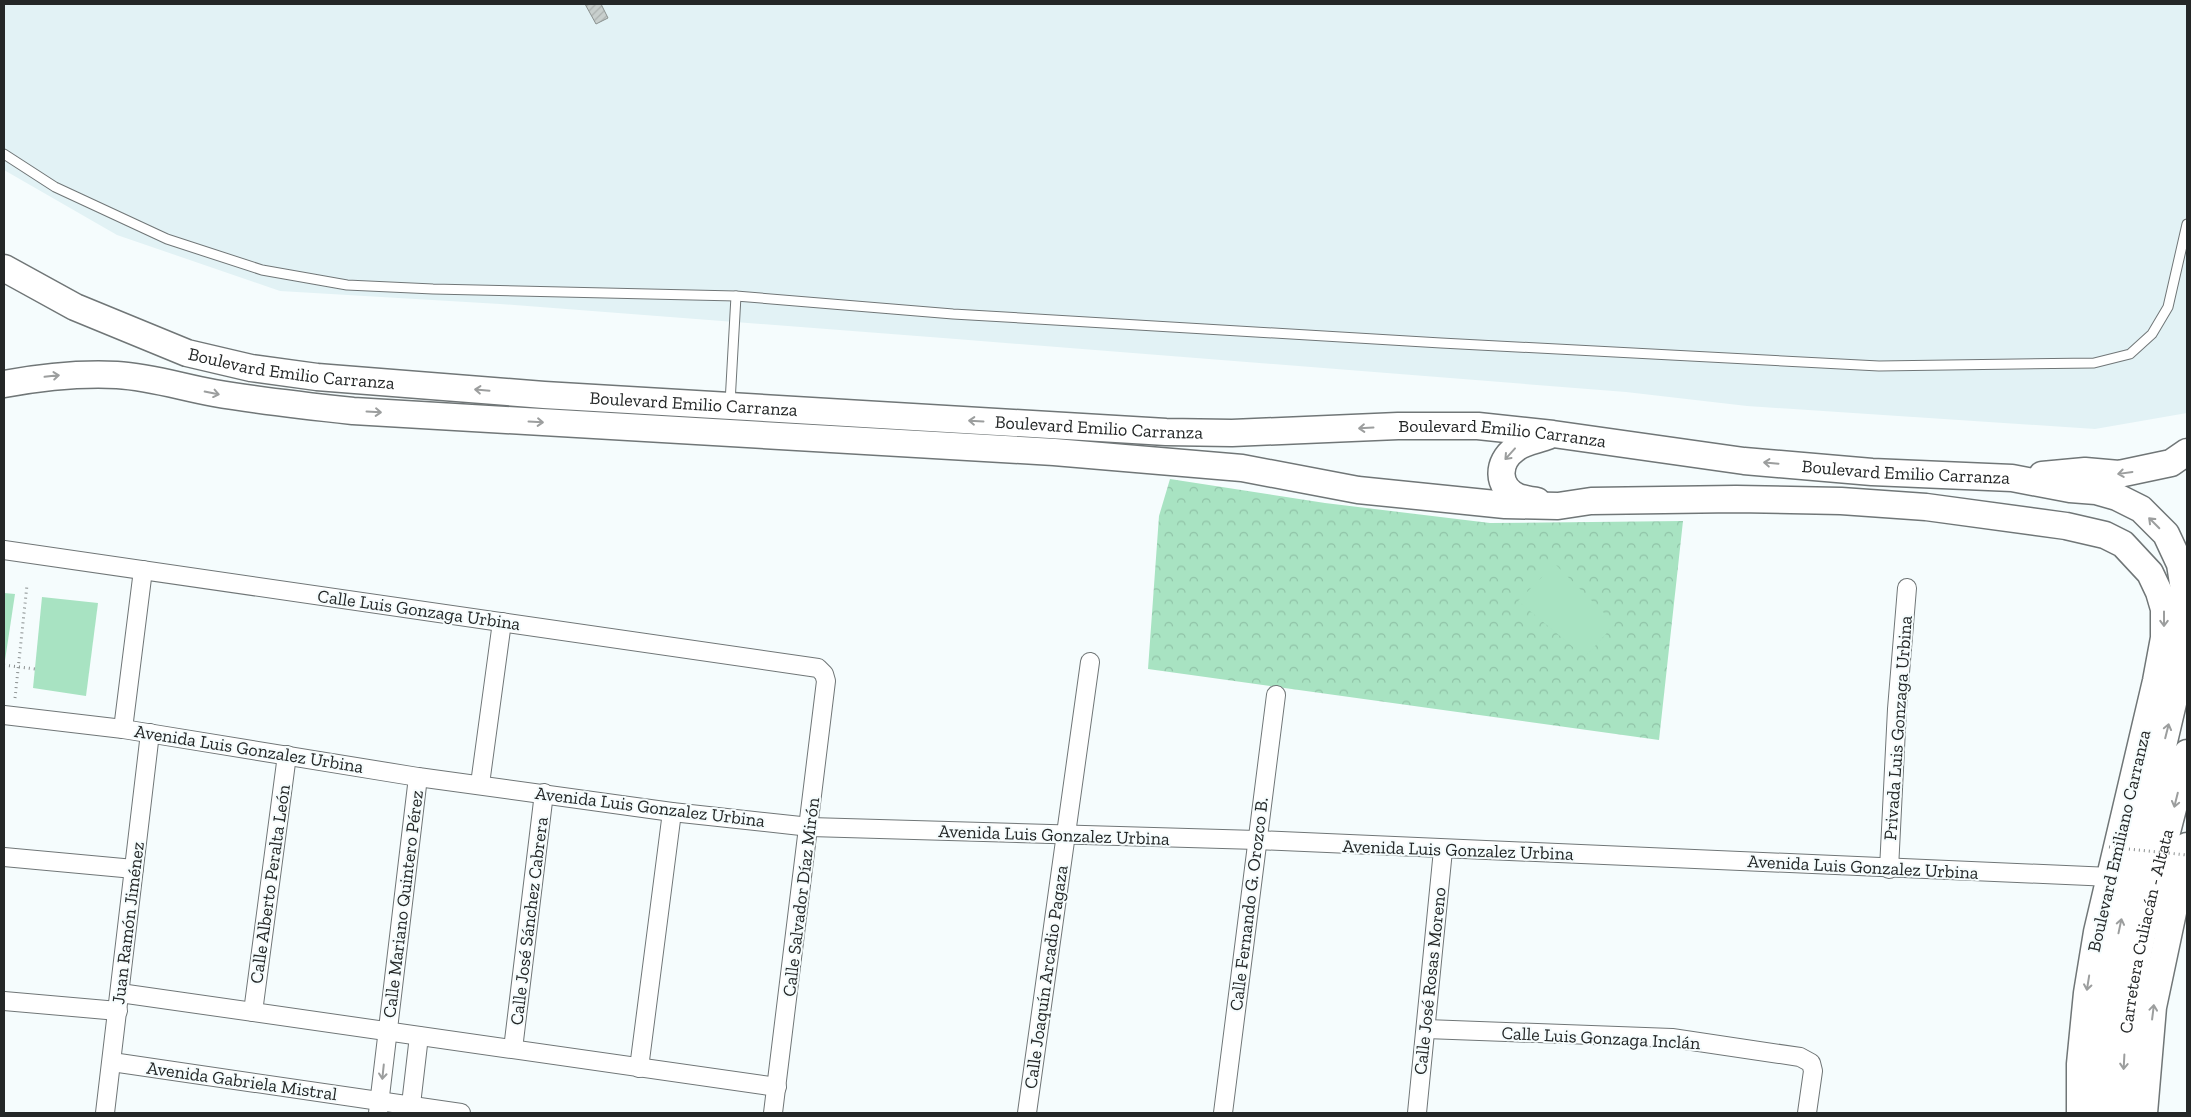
<svg xmlns="http://www.w3.org/2000/svg" width="2191" height="1117" viewBox="0 0 2191 1117" font-family="'Zilla Slab',serif">
<style>
.built{fill:#e2f2f5}
.park{fill:url(#park-crowns)}
.pitch{fill:#a8e3c2}
.building{fill:url(#building-hatch);stroke:#8b9290}
.lines{fill:none;stroke-linecap:round;stroke-linejoin:round}
.lane-casing{stroke:#707677;stroke-width:11}
.street-casing{stroke:#707677;stroke-width:20}
.secondary-casing{stroke:#707677;stroke-width:29}
.path{stroke:#898e8e;stroke-width:3;stroke-dasharray:1 4;stroke-linecap:butt}
.lane{stroke:#fff;stroke-width:9}
.street{stroke:#fff;stroke-width:18}
.secondary{stroke:#fff;stroke-width:26}
.path-bridge{stroke:#898e8e;stroke-width:3;stroke-dasharray:1 4;stroke-linecap:butt}
.oneway{stroke:#9c9e9e}
.labels{text-anchor:middle;stroke-width:4;stroke-linejoin:round;paint-order:stroke}
.street-label{font-size:18px;fill:#242727;stroke:#f5fcfd}
</style>
<defs>
<pattern id="park-crowns" width="20" height="18" patternUnits="userSpaceOnUse" patternTransform="scale(1.25)"><rect width="20" height="18" fill="#a8e3c2"/><path d="M2 6a3 3 0 1 1 6 0M12 15a3 3 0 1 1 6 0" fill="none" stroke="#90c3a7"/></pattern>
<pattern id="building-hatch" width="6" height="6" patternUnits="userSpaceOnUse" patternTransform="scale(1.25)"><rect width="6" height="6" fill="#c8cfcd"/><path d="M-1 1l2-2M0 6l6-6M5 7l2-2" fill="none" stroke="#acb2b0"/></pattern>
</defs>
<rect width="100%" height="100%" fill="#f5fcfd"/>
<polygon class="built" points="4,4 2187,4 2187,413 2095,429 1747,406 1626,392 956,339 500,304 280,291 117,235 4,170"/>
<polygon class="park" points="1170,479 1325,503 1490,523 1683,521 1659,740 1148,669 1159,516"/>
<g class="pitch">
<polygon points="1555,564 1615,624 1585,657 1518,601"/>
<polygon points="4,593 15,594 4,667"/>
<polygon points="42,597 98,603 86,696 33,688"/>
</g>
<polygon class="building" points="585,4 601,4 608,18 596,24"/>
<g class="lines">
<g class="lane-casing">
<g id="lane">
<polyline points="4,154 55,187 167,239 262,270 347,285 433,289 736,296 953,314 1441,343 1879,366 2094,363 2130,354 2152,334 2168,307 2187,224"/>
<polyline points="730,403 736,296"/>
</g>
</g>
<g class="street-casing">
<g id="street">
<polyline points="4,550 818,668 824,674 826,681 773,1113"/>
<polyline points="4,715 123,729 418,777 672,812 810,827 1257,840 2111,877"/>
<polyline points="123,729 143,570"/>
<polyline points="480,784 502,622"/>
<polyline points="4,857 134,869"/>
<polyline points="1889,869 1897,709 1907,588"/>
<polyline points="120,993 777,1087"/>
<polyline points="4,1001 118,1011"/>
<polyline points="253,1012 287,755"/>
<polyline points="1426,1029 1672,1038 1800,1057 1811,1063 1813,1071 1807,1113"/>
<polyline points="513,1049 544,793"/>
<polyline points="112,1062 461,1113"/>
<polyline points="639,1068 672,812"/>
<polyline points="105,1113 150,733"/>
<polyline points="378,1113 418,777"/>
<polyline points="410,1113 419,1036"/>
<polyline points="1027,1113 1090,662"/>
<polyline points="1223,1113 1276,695"/>
<polyline points="1417,1113 1443,850"/>
</g>
</g>
<g class="secondary-casing">
<g id="secondary">
<path id="s1" d="M4 268 75 307 187 353 251 368 317 377 544 395 1166 432 1232 433 1398 426H1478L1553 434 1744 461 1872 472 2012 478 2070 489 2096 491 2117 497 2141 509 2166 534 2180 564 2185 596V652L2112 963 2102 1056V1113"/>
<path d="M4 384C42 377 78 373 117 375 151 377 181 387 214 393 260 401 306 406 353 411L1054 452 1242 468 1358 490 1505 505 1558 506 1591 501 1736 499 1841 501 1926 507 2066 526 2105 535 2123 544 2150 573 2159 592 2164 609V638L2156 681 2097 932 2087 993 2080 1064V1113"/>
<polyline points="2042,475 2085,471 2119,474 2171,463 2187,452"/>
<path d="M1537 501C1531 500 1524 499 1518 497 1496 487 1497 462 1515 449 1523 442 1538 440 1548 436"/>
<path id="s2" d="M2122 1113C2120 990 2158 872 2187 753"/>
<polyline points="2144,1113 2153,1007 2187,846"/>
</g>
</g>
<g class="path">
<polyline points="4,665 35,669"/>
<polyline points="15,698 27,585"/>
</g>
<use href="#lane" class="lane"/>
<use href="#street" class="street"/>
<use href="#secondary" class="secondary"/>
<polyline class="path-bridge" points="2109,847 2187,855"/>
</g>
<defs><path id="oneway-shaft" d="M-6 0H5M1.5-3L5.5 0L1.5 3" fill="none" stroke-width="1.6" stroke-linecap="round" stroke-linejoin="round" transform="scale(1.25)"/></defs>
<g class="oneway">
<use href="#oneway-shaft" transform="translate(52 376) rotate(-6)"/>
<use href="#oneway-shaft" transform="translate(482 390) rotate(-175)"/>
<use href="#oneway-shaft" transform="translate(212 393) rotate(11)"/>
<use href="#oneway-shaft" transform="translate(374 412) rotate(3)"/>
<use href="#oneway-shaft" transform="translate(976 421) rotate(-177)"/>
<use href="#oneway-shaft" transform="translate(536 422) rotate(3)"/>
<use href="#oneway-shaft" transform="translate(1366 428) rotate(177)"/>
<use href="#oneway-shaft" transform="translate(1510 454) rotate(132)"/>
<use href="#oneway-shaft" transform="translate(1771 463) rotate(-175)"/>
<use href="#oneway-shaft" transform="translate(2125 473) rotate(172)"/>
<use href="#oneway-shaft" transform="translate(2154 523) rotate(-135)"/>
<use href="#oneway-shaft" transform="translate(2164 619) rotate(90)"/>
<use href="#oneway-shaft" transform="translate(2167 731) rotate(-76)"/>
<use href="#oneway-shaft" transform="translate(2176 800) rotate(104)"/>
<use href="#oneway-shaft" transform="translate(2120 926) rotate(-78)"/>
<use href="#oneway-shaft" transform="translate(2088 983) rotate(99)"/>
<use href="#oneway-shaft" transform="translate(2153 1012) rotate(-83)"/>
<use href="#oneway-shaft" transform="translate(2124 1062) rotate(93)"/>
<use href="#oneway-shaft" transform="translate(383 1072) rotate(96)"/>
</g>
<g class="labels">
<g class="street-label">
<text dy="6" stroke="none"><textPath href="#s1" startOffset="308">Boulevard Emilio Carranza</textPath></text>
<text dy="6" stroke="none"><textPath href="#s1" startOffset="712">Boulevard Emilio Carranza</textPath></text>
<text dy="6" stroke="none"><textPath href="#s1" startOffset="1118">Boulevard Emilio Carranza</textPath></text>
<text dy="6" stroke="none"><textPath href="#s1" startOffset="1522">Boulevard Emilio Carranza</textPath></text>
<text dy="6" stroke="none"><textPath href="#s1" startOffset="1928">Boulevard Emilio Carranza</textPath></text>
<text transform="translate(419 610) rotate(8)" y="6">Calle Luis Gonzaga Urbina</text>
<text transform="translate(1898 728) rotate(-86)" y="6">Privada Luis Gonzaga Urbina</text>
<text transform="translate(249 749) rotate(9)" y="6">Avenida Luis Gonzalez Urbina</text>
<text transform="translate(650 807) rotate(7)" y="6">Avenida Luis Gonzalez Urbina</text>
<text transform="translate(1054 835) rotate(2)" y="6">Avenida Luis Gonzalez Urbina</text>
<text transform="translate(2119 841) rotate(-77)" y="6">Boulevard Emiliano Carranza</text>
<text transform="translate(1458 850) rotate(2)" y="6">Avenida Luis Gonzalez Urbina</text>
<text transform="translate(1863 867) rotate(3)" y="6">Avenida Luis Gonzalez Urbina</text>
<text transform="translate(270 884) rotate(-82)" y="6">Calle Alberto Peralta León</text>
<text transform="translate(801 897) rotate(-83)" y="6">Calle Salvador Díaz Mirón</text>
<text transform="translate(403 904) rotate(-83)" y="6">Calle Mariano Quintero Pérez</text>
<text transform="translate(1249 904) rotate(-83)" y="6">Calle Fernando G. Orozco B.</text>
<text transform="translate(529 921) rotate(-83)" y="6">Calle José Sánchez Cabrera</text>
<text transform="translate(128 923) rotate(-83)" y="6">Juan Ramón Jiménez</text>
<text dy="6" stroke="none"><textPath href="#s2" startOffset="184">Carretera Culiacán - Altata</textPath></text>
<text transform="translate(1046 977) rotate(-82)" y="6">Calle Joaquín Arcadio Pagaza</text>
<text transform="translate(1430 981) rotate(-84)" y="6">Calle José Rosas Moreno</text>
<text transform="translate(1601 1038) rotate(3)" y="6">Calle Luis Gonzaga Inclán</text>
<text transform="translate(242 1081) rotate(8)" y="6">Avenida Gabriela Mistral</text>
</g>
</g>
<rect width="2191" height="1117" fill="none" stroke="#242727" stroke-width="10"/>
</svg>
